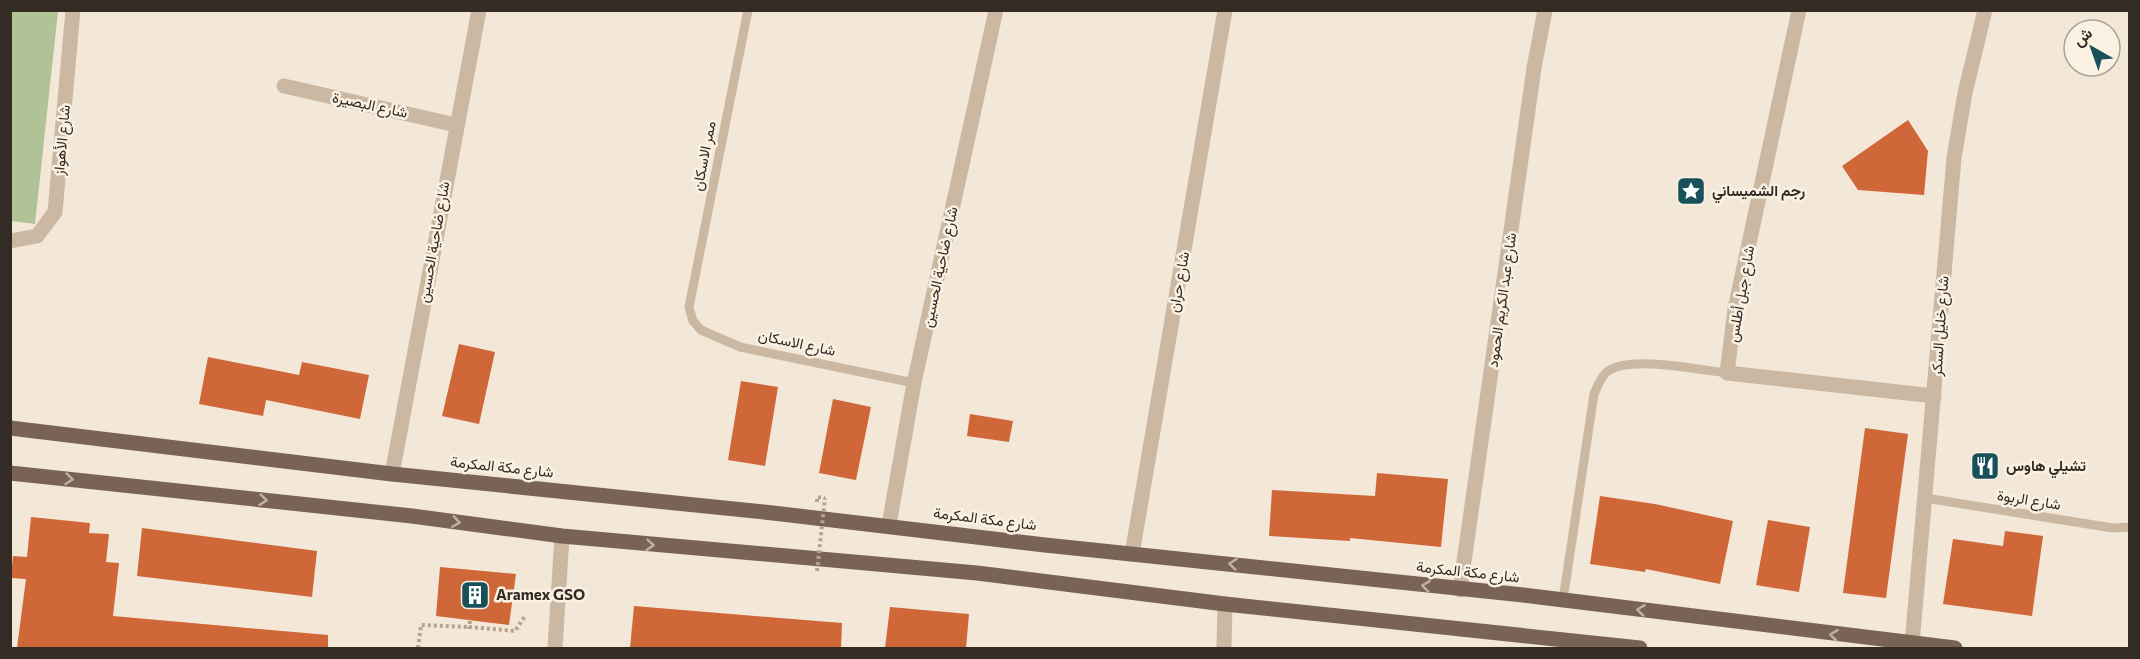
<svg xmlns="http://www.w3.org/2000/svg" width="2140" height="659" viewBox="0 0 2140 659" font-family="Commissioner,Vazirmatn,sans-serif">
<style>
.green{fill:#b1c296}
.building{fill:#cf6739}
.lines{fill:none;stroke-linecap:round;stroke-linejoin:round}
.path{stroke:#b7a28d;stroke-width:4;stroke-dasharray:3 3;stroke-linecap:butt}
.lane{stroke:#cbb8a2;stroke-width:9}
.street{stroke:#cbb8a2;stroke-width:15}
.primary{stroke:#796355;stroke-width:15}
.path-bridge{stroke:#b7a28d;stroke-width:4;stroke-dasharray:3 3;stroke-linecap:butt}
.oneway{stroke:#c0b1a3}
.labels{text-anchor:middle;stroke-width:5;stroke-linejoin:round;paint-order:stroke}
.street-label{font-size:15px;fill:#352b25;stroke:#faf1e3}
.poi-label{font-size:15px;font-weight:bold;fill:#352b25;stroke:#faf1e3;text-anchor:start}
</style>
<rect width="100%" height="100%" fill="#f3e7d7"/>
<polygon class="green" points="11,10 58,11 35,224 11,221"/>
<g class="building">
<polygon points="1908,120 1928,151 1924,195 1858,190 1842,166"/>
<polygon points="459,344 495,352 479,424 442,416"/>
<polygon points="208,357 299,375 302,362 369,375 360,419 266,400 263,416 199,404"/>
<polygon points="741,381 778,387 765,466 728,460"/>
<polygon points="833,399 871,407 856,480 819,473"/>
<polygon points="970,414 1013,421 1009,442 967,436"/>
<polygon points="1865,428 1908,434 1886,598 1843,593"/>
<polygon points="1377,473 1448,479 1441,547 1350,538 1350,541 1269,536 1272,490 1375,496"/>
<polygon points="1600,496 1655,504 1733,521 1720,584 1646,569 1645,572 1590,564"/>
<polygon points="31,517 90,523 89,533 109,534 106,562 119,563 113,616 328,635 328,648 17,648 26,579 11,578 13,556 27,557"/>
<polygon points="1768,520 1810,527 1799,592 1756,585"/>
<polygon points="142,528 317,551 312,597 137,576"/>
<polygon points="2005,531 2043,536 2032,616 1943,604 1953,539 2003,546"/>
<polygon points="440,567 516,574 509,625 436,616"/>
<polygon points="634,606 842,623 841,648 630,648"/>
<polygon points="890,607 969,614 966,648 885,648"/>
</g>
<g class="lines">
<g class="path">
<polyline points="817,502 817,497 825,498"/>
<polyline points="470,621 469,627 515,631 525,616"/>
<polyline points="418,648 421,625 469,627"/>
</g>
<g class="lane">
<polyline points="748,10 689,307 693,321 701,330 740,347 914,383"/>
<polyline points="1925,498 2113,528 2130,527"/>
<path d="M1563 600 1594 394C1598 386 1600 377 1608 371 1631 355 1699 370 1727 373"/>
</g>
<g class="street">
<polyline points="1799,10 1735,309 1727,373 1934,396"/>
<polyline points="284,86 456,125"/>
<polyline points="10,241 37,236 55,212 73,10"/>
<polyline points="392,474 479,10"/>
<polyline points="889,525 914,383 996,10"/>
<polyline points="1132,554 1225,10"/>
<polyline points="1460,590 1534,68 1545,10"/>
<polyline points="1912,644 1954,158 1965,93 1985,10"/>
<polyline points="555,648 562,536"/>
<polyline points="1224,648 1225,604"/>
</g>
<g class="primary">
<polyline points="10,428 392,474 773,513 1045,545 1523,595 1955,648"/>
<polyline points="10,473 412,516 562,536 977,573 1225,604 1640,648"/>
</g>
<polyline class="path-bridge" points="817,571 825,498"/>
</g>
<defs><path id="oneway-chevron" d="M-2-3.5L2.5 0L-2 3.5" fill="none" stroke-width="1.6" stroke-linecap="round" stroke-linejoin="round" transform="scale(1.5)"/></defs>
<g class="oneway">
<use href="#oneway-chevron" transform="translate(69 479) rotate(6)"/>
<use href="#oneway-chevron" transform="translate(263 500) rotate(6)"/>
<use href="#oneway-chevron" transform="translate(456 522) rotate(8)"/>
<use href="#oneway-chevron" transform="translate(650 545) rotate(5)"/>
<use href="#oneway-chevron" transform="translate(1233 564) rotate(-174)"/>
<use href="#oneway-chevron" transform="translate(1426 586) rotate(-173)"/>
<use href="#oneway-chevron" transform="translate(1641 610) rotate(-173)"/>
<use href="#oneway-chevron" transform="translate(1834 635) rotate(-173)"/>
</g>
<defs>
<g id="sight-square" transform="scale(1.5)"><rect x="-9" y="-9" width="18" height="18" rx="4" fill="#18515a" stroke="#faf1e3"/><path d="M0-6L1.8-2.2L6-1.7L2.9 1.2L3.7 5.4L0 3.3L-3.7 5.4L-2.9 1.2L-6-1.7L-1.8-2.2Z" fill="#fff"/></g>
<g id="restaurant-square" transform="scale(1.5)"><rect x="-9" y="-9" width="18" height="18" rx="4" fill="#18515a" stroke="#faf1e3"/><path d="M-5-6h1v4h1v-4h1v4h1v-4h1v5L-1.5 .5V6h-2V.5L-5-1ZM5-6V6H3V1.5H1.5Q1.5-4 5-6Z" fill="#fff"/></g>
<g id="building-square" transform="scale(1.5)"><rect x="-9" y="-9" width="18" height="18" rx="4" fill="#18515a" stroke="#faf1e3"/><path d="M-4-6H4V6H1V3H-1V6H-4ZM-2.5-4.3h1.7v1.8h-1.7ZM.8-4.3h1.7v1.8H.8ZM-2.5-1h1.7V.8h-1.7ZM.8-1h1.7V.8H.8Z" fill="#fff"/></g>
</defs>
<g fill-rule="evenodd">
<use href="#sight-square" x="1691" y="191"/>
<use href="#restaurant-square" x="1985" y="466"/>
<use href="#building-square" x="475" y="595"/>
</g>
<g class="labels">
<g class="street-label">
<text transform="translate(370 105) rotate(12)" y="5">شارع البصيرة</text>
<text transform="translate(62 140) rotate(-85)" y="5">شارع الأهواز</text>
<text transform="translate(704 156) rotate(-79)" y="5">ممر الاسكان</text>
<text transform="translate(434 242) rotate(-80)" y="5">شارع ضاحية الحسين</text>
<text transform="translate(940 267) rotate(-78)" y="5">شارع ضاحية الحسين</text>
<text transform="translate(1179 282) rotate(-80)" y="5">شارع حران</text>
<text transform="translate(1741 294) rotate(-80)" y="5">شارع جبل أطلس</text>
<text transform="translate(1502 300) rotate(-82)" y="5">شارع عبد الكريم الحمود</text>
<text transform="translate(1940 326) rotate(-86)" y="5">شارع خليل السكر</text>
<text transform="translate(797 343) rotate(12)" y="5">شارع الاسكان</text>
<text transform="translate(502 467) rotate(6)" y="5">شارع مكة المكرمة</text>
<text transform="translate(2029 500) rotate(9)" y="5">شارع الربوة</text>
<text transform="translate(985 519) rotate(7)" y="5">شارع مكة المكرمة</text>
<text transform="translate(1468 572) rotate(6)" y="5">شارع مكة المكرمة</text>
</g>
<g class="poi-label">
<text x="1712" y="196">رجم الشميساني</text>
<text x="2006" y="471">تشيلي هاوس</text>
<text x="496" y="600">Aramex GSO</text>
</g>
</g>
<rect width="2140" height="659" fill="none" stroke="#352b25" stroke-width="24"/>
<g transform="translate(2092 48) rotate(320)"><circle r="28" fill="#faf1e3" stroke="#aba297" stroke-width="1.5"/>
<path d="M0-4.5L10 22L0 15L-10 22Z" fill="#18515a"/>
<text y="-9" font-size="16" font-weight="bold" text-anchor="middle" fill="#352b25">ش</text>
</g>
</svg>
